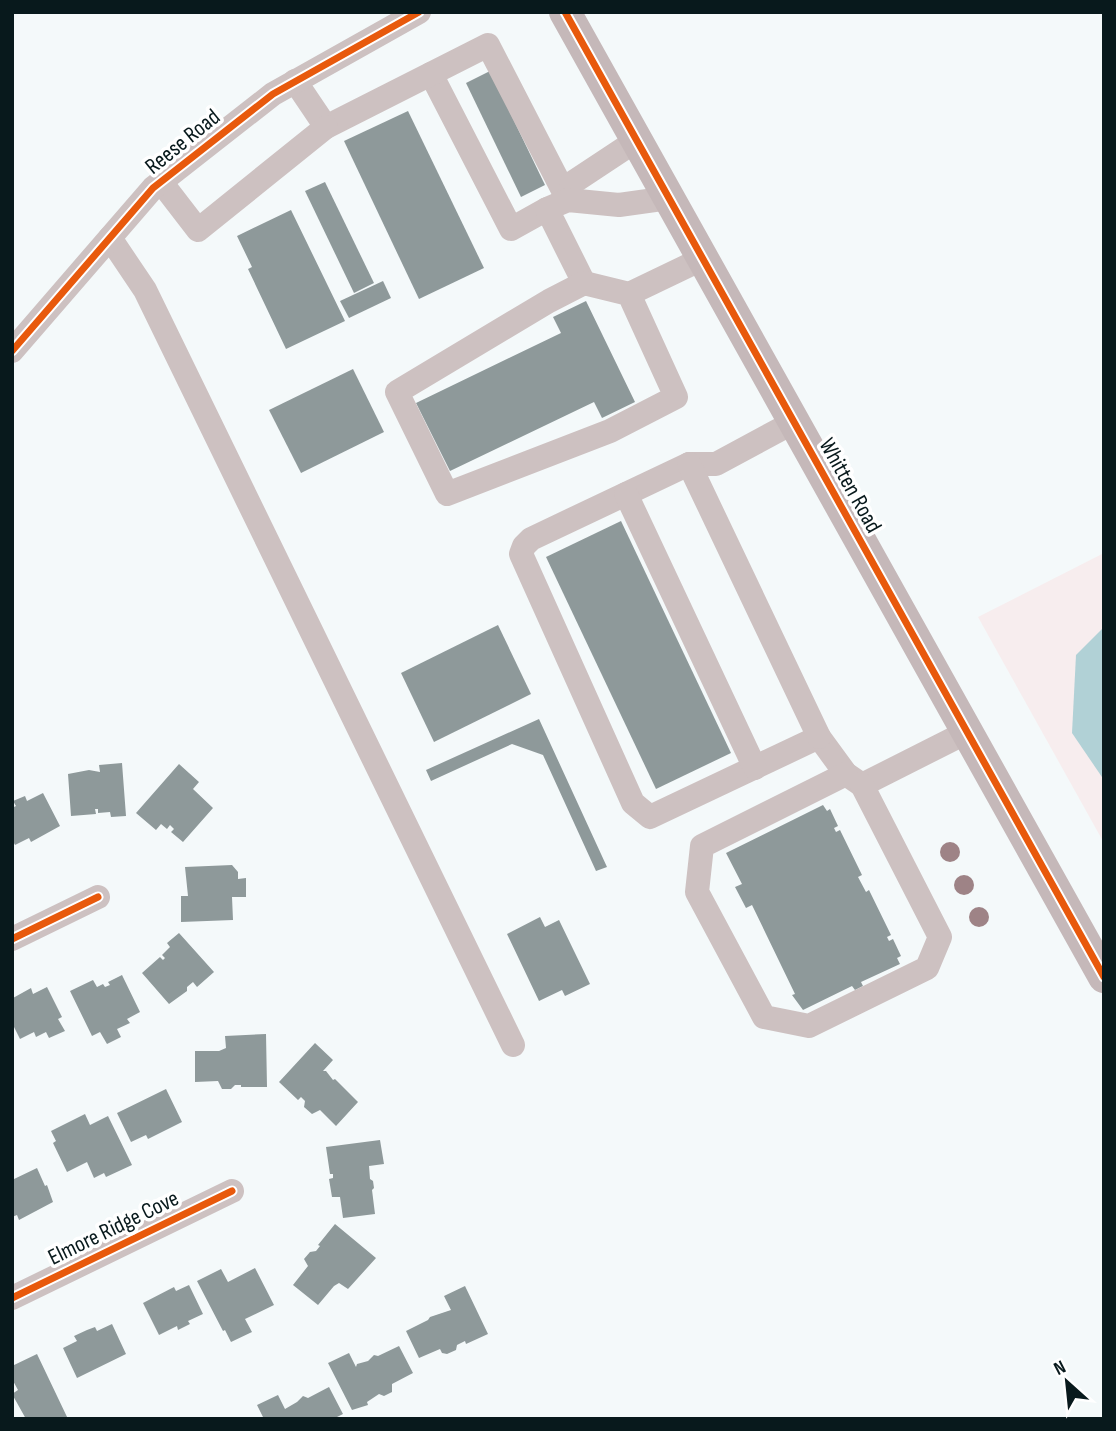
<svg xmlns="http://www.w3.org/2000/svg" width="1116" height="1431" viewBox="0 0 1116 1431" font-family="'Sofia Sans Condensed',sans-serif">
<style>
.green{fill:#f7edee}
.water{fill:#b1d1d6}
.building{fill:#8e999a}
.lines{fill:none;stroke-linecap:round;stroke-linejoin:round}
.minor{stroke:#cdc1c1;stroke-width:24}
.major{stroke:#c5b8b9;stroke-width:32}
.cycleway-casing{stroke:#fff;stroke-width:11}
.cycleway{stroke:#e8590c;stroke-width:7}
.tree{fill:#9e8386}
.labels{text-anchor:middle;stroke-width:7;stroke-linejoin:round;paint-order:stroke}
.street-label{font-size:23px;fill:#08191c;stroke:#fff}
</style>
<rect width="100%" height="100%" fill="#f4f9fa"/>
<polygon class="green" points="1104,553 1104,843 978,617"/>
<polygon class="water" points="1104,627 1104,780 1072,733 1076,655"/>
<g class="building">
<polygon points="490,71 545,185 521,197 466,83"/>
<polygon points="408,111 484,268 419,299 344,141"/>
<polygon points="325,182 374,283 354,293 305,191"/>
<polygon points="291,210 345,321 286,349 248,269 252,267 237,236"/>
<polygon points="383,281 391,298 349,318 340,301"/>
<polygon points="586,301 635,402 602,418 594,402 450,471 416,403 561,333 553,317"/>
<polygon points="353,369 384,432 301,473 269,410"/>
<polygon points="621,521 731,753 656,789 546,557"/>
<polygon points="498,625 531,694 434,742 401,673"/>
<polygon points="539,719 607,867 596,871 543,755 512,744 431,781 426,770"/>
<polygon points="122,763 126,816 111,817 110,812 98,813 98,809 95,809 96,814 71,816 68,774 89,770 100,772 99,765"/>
<polygon points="179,764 199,782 193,789 213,808 183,842 171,832 174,829 170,825 167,829 161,824 156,830 136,813"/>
<polygon points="43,793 60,826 31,842 29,838 15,845 12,839 12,808 16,806 13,801 25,796 27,801"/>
<polygon points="823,805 827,811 830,809 838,826 834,828 836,832 840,830 862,875 858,877 866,892 869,890 891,935 887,937 889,941 893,939 901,956 897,958 900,964 861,982 863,986 855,990 852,986 803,1010 792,995 795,994 752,905 746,908 735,887 742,884 726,853"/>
<polygon points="232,865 238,872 238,879 246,878 246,897 232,897 233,920 181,922 181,896 188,896 185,867"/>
<polygon points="540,917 545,927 559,920 590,984 565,996 562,990 539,1001 507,934"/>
<polygon points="179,933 214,972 197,987 193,982 187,987 187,991 169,1004 142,973 160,957 163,960 165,958 162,955 170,947 167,943"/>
<polygon points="122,975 140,1012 127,1019 130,1023 117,1029 121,1037 107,1044 100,1032 92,1036 70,991 93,980 97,987 103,984 105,987 110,985 108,982"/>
<polygon points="47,987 62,1017 58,1019 65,1031 49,1038 46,1032 36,1037 34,1032 20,1039 12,1023 13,998 31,988 33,994"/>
<polygon points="266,1034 267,1087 241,1087 241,1085 235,1085 231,1089 222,1089 218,1081 195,1082 195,1051 219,1051 226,1048 225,1036"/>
<polygon points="315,1043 333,1060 323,1071 326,1071 333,1080 335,1079 358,1102 336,1126 320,1110 312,1114 304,1107 305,1101 301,1097 298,1100 279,1082"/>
<polygon points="166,1089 182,1122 148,1139 146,1135 131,1142 117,1113"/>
<polygon points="85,1114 90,1125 108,1116 132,1165 106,1177 104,1173 94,1178 87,1162 67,1172 53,1143 56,1141 51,1131"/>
<polygon points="380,1140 384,1164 369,1166 370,1179 373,1181 374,1188 372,1190 375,1214 343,1218 340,1197 332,1197 329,1179 333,1178 333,1174 330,1174 326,1147"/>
<polygon points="37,1168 45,1186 47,1185 53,1202 19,1220 17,1215 12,1217 12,1180"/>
<polygon points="335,1224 376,1258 348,1289 339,1283 334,1286 318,1305 293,1285 308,1266 304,1259 310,1252 316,1251 320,1246 318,1245"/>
<polygon points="255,1268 274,1305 245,1319 252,1332 231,1342 225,1330 223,1331 197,1281 221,1269 228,1282"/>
<polygon points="189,1285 203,1314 188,1321 190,1324 178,1330 177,1326 159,1335 143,1303 174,1287 176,1291"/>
<polygon points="465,1286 488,1334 466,1344 465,1341 457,1345 456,1350 447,1354 442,1353 440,1349 419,1358 406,1331 428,1320 430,1317 451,1310 444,1296"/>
<polygon points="112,1324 126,1354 77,1378 63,1348 77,1341 74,1336 87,1330 95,1327 97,1331"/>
<polygon points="399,1346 413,1373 392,1384 392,1392 384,1396 379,1394 367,1402 368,1405 352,1410 328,1363 349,1353 356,1367 357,1364 368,1361 374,1355 378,1356"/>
<polygon points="37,1354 68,1419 26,1419 12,1394 18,1390 12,1379 12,1366"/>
<polygon points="329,1387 343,1414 333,1419 264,1419 257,1405 278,1395 285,1409 297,1402 303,1396 308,1398"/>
</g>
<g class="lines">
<g class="minor">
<polyline points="431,74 511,229 547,209"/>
<polyline points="295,81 326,127 488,45 568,200"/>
<polyline points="161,182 198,230 326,127"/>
<polyline points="568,200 572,183 637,140"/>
<polyline points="110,238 145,290 513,1045"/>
<polyline points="584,283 547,209 568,200 619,205 669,198"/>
<polyline points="629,294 584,283 549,301 397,392 447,494 610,431 676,397 629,294 702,259"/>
<polyline points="12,351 153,188 273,94 419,12"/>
<polyline points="794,422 716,464 689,464 531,539 524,546 521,554 633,803 650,817 819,737 846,774 862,785 967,732"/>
<polyline points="689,464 819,737"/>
<polyline points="626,494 755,768"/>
<polyline points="846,774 702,846 697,892 764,1017 809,1026 927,968 940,937 862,785"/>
<polyline points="12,939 98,897"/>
<polyline points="12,1298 232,1191"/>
</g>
<polyline class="major" points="565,12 1104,977"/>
<g class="cycleway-casing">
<g id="cycleway">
<polyline points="565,12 1104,977"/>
<polyline points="12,351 153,188 273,94 419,12"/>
<polyline points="12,939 98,897"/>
<polyline points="12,1298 232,1191"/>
</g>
</g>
<use href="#cycleway" class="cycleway"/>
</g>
<g class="tree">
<circle cx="950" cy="852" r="10"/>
<circle cx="964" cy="885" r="10"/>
<circle cx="979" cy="917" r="10"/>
</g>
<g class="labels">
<g class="street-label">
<text transform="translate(182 141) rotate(-39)" y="8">Reese Road</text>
<text transform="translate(851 485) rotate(61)" y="8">Whitten Road</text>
<text transform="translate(113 1227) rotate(-26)" y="8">Elmore Ridge Cove</text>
</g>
</g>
<rect width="1116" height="1431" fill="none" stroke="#08191c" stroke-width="28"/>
<g transform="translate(1067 1382) rotate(333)" stroke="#ffffff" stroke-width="5" paint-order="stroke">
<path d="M0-5L12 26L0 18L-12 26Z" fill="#08191c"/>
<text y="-10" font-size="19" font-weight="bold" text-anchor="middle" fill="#08191c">N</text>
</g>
</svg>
